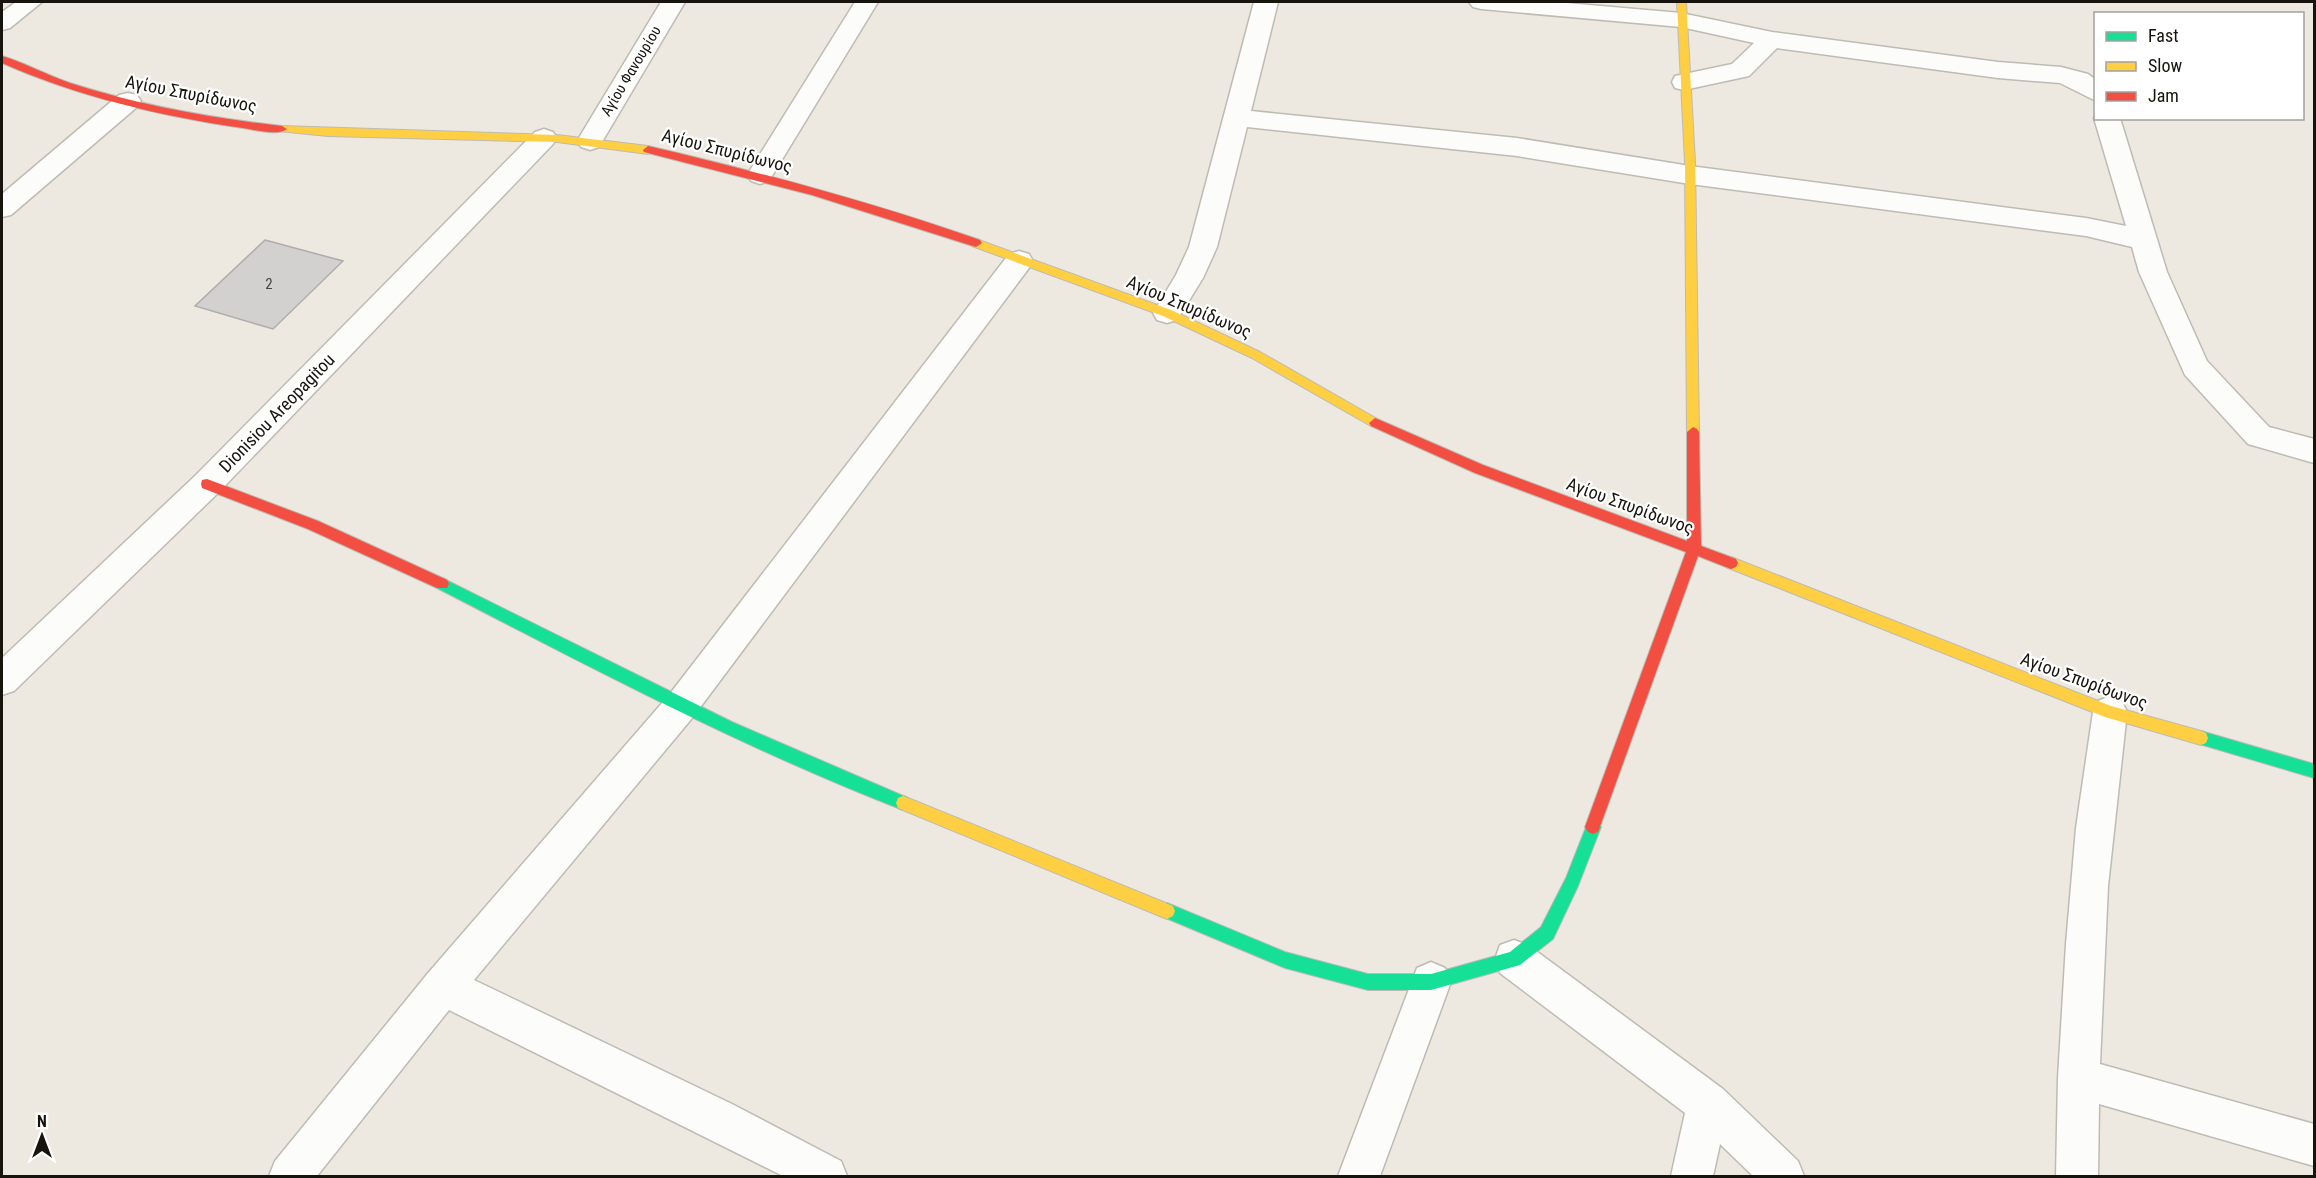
<svg xmlns="http://www.w3.org/2000/svg" width="2316" height="1178" viewBox="0 0 2316 1178" font-family="'Roboto Condensed',sans-serif">
<style>
.building{fill:#d3d0d0;stroke:#afacac;stroke-width:1.5}
.lines{fill:none;stroke-linecap:round;stroke-linejoin:round}
.street-casing{stroke:#bebbb3;stroke-width:3}
.fast-casing{stroke:#bebbb3;stroke-width:2}
.slow-casing{stroke:#bebbb3;stroke-width:2}
.jam-casing{stroke:#bebbb3;stroke-width:2}
.street{fill:#fcfcfa;fill-rule:evenodd}
.fast{fill:#16e098;fill-rule:evenodd}
.slow{fill:#ffcf43;fill-rule:evenodd}
.jam{fill:#f24e42;fill-rule:evenodd}
.labels{text-anchor:middle;stroke-width:4.5;stroke-linejoin:round;paint-order:stroke}
.far-street-label{font-size:15px;fill:#17140e;stroke:#fff}
.number-label{font-size:15px;fill:#46433e}
.street-label{font-size:18px;fill:#17140e;stroke:#fff}
</style>
<rect width="100%" height="100%" fill="#ede9e0"/>
<polygon class="building" points="265,240 343,261 273,329 195,306"/>
<g class="lines">
<g class="street-casing">
<g id="street">
<polygon points="16,2 42,2 10,28 2,30 2,12"/>
<polygon points="661,2 685,2 599,147 590,150 581,147 577,141"/>
<polygon points="855,2 878,2 769,181 760,184 751,181 747,175"/>
<polygon points="1254,2 1278,2 1251,111 1517,138 1690,166 2086,218 2126,226 2094,118 2120,118 2167,272 2207,361 2269,427 2314,439 2314,463 2248,444 2185,375 2139,272 2132,247 2086,236 1690,184 1517,156 1247,127 1217,247 1203,278 1177,320 1167,323 1157,320 1153,313 1176,275 1189,247"/>
<polygon points="1469,2 1555,2 1681,13 1772,32 1998,62 2061,67 2088,74 2096,80 2096,101 2060,83 1998,78 1777,48 1749,76 1684,90 1675,88 1672,82 1675,76 1732,64 1754,43 1681,27 1481,9 1473,7"/>
<polygon points="128,93 137,95 141,101 137,107 11,215 2,217 2,194 119,95"/>
<polygon points="544,129 553,132 557,138 553,144 218,493 14,691 2,695 2,658 196,475 535,132"/>
<polygon points="1019,251 1029,254 1033,261 1029,268 693,717 474,980 732,1104 841,1161 847,1176 783,1176 449,1010 317,1176 269,1176 275,1161 429,972 669,695 1009,254"/>
<polygon points="2110,696 2122,701 2127,712 2108,886 2100,1064 2314,1124 2314,1166 2099,1104 2098,1176 2056,1176 2058,1078 2066,944 2076,828 2093,712 2098,701"/>
<polygon points="1514,940 1528,945 1723,1089 1798,1161 1804,1176 1753,1176 1720,1144 1713,1176 1671,1176 1685,1113 1500,973 1495,959 1500,945"/>
<polygon points="1431,962 1445,968 1451,982 1380,1176 1338,1176 1417,968"/>
</g>
</g>
<g class="fast-casing">
<g id="fast">
<path d="M442 578 732 722 908 798 910 803 908 808 903 810C743 748 590 667 437 588L435 584 437 580Z"/>
<polygon points="2201,731 2314,764 2314,778 2196,743 2194,738 2196,733"/>
<polygon points="1593,820 1598,822 1601,827 1578,886 1553,939 1520,965 1431,990 1368,990 1285,968 1161,916 1159,911 1161,906 1167,903 1285,952 1368,974 1431,974 1510,952 1541,927 1566,878 1588,822"/>
</g>
</g>
<g class="slow-casing">
<g id="slow">
<polygon points="1677,2 1686,2 1695,162 1699,432 1693,437 1687,432 1685,162"/>
<polygon points="282,126 557,135 648,146 653,150 648,154 557,142 328,136 278,131 278,127"/>
<polygon points="976,239 1171,310 1260,352 1379,420 1381,423 1379,426 1371,426 1252,358 1163,316 972,246 970,243"/>
<polygon points="1731,557 2111,706 2201,731 2206,733 2208,738 2206,743 2201,745 2105,717 1726,567 1724,563 1726,559"/>
<polygon points="903,796 1173,906 1175,911 1173,916 1167,919 898,808 896,803 898,798"/>
</g>
</g>
<g class="jam-casing">
<g id="jam">
<path d="M2 56C25 63 47 75 70 83 139 105 210 118 282 126L287 129C279 136 254 130 243 128 160 116 79 97 2 63Z"/>
<path d="M648 146C760 172 871 202 980 240L982 243 976 247 812 195 644 152 643 150Z"/>
<polygon points="1375,418 1483,465 1687,541 1687,432 1693,427 1697,429 1699,432 1701,546 1736,559 1738,563 1736,567 1731,569 1698,556 1598,832 1593,834 1588,832 1585,827 1686,552 1475,473 1371,426 1369,423"/>
<polygon points="207,479 318,521 447,580 449,584 447,588 437,588 308,529 202,488 201,484 202,480"/>
</g>
</g>
<use href="#street" class="street"/>
<use href="#fast" class="fast"/>
<use href="#slow" class="slow"/>
<use href="#jam" class="jam"/>
</g>
<g class="labels">
<g class="far-street-label">
<text transform="translate(631 71) rotate(-59)" y="5">Αγίου Φανουρίου</text>
</g>
<g class="number-label">
<text x="269" y="289">2</text>
</g>
<g class="street-label">
<text transform="translate(191 94) rotate(11)" y="6">Αγίου Σπυρίδωνος</text>
<text transform="translate(727 151) rotate(14)" y="6">Αγίου Σπυρίδωνος</text>
<text transform="translate(1189 307) rotate(23)" y="6">Αγίου Σπυρίδωνος</text>
<text transform="translate(277 413) rotate(-46)" y="6">Dionisiou Areopagitou</text>
<text transform="translate(1630 506) rotate(20)" y="6">Αγίου Σπυρίδωνος</text>
<text transform="translate(2084 681) rotate(20)" y="6">Αγίου Σπυρίδωνος</text>
</g>
</g>
<rect width="2316" height="1178" fill="none" stroke="#17140e" stroke-width="6"/>
<rect x="2094" y="12" width="210" height="108" fill="#ffffff" stroke="#a2a19f" stroke-width="1.5"/>
<rect x="2106" y="32" width="30" height="9" fill="#16e098" stroke="#a2a19f" stroke-width="1.5"/>
<text x="2148" y="42" font-size="18" fill="#17140e">Fast</text>
<rect x="2106" y="62" width="30" height="9" fill="#ffcf43" stroke="#a2a19f" stroke-width="1.5"/>
<text x="2148" y="72" font-size="18" fill="#17140e">Slow</text>
<rect x="2106" y="92" width="30" height="9" fill="#f24e42" stroke="#a2a19f" stroke-width="1.5"/>
<text x="2148" y="102" font-size="18" fill="#17140e">Jam</text>
<g transform="translate(42 1136)" stroke="#ffffff" stroke-width="4.5" paint-order="stroke">
<path d="M0-4.5L10 22L0 15L-10 22Z" fill="#17140e"/>
<text y="-9" font-size="16" font-weight="bold" text-anchor="middle" fill="#17140e">N</text>
</g>
</svg>
